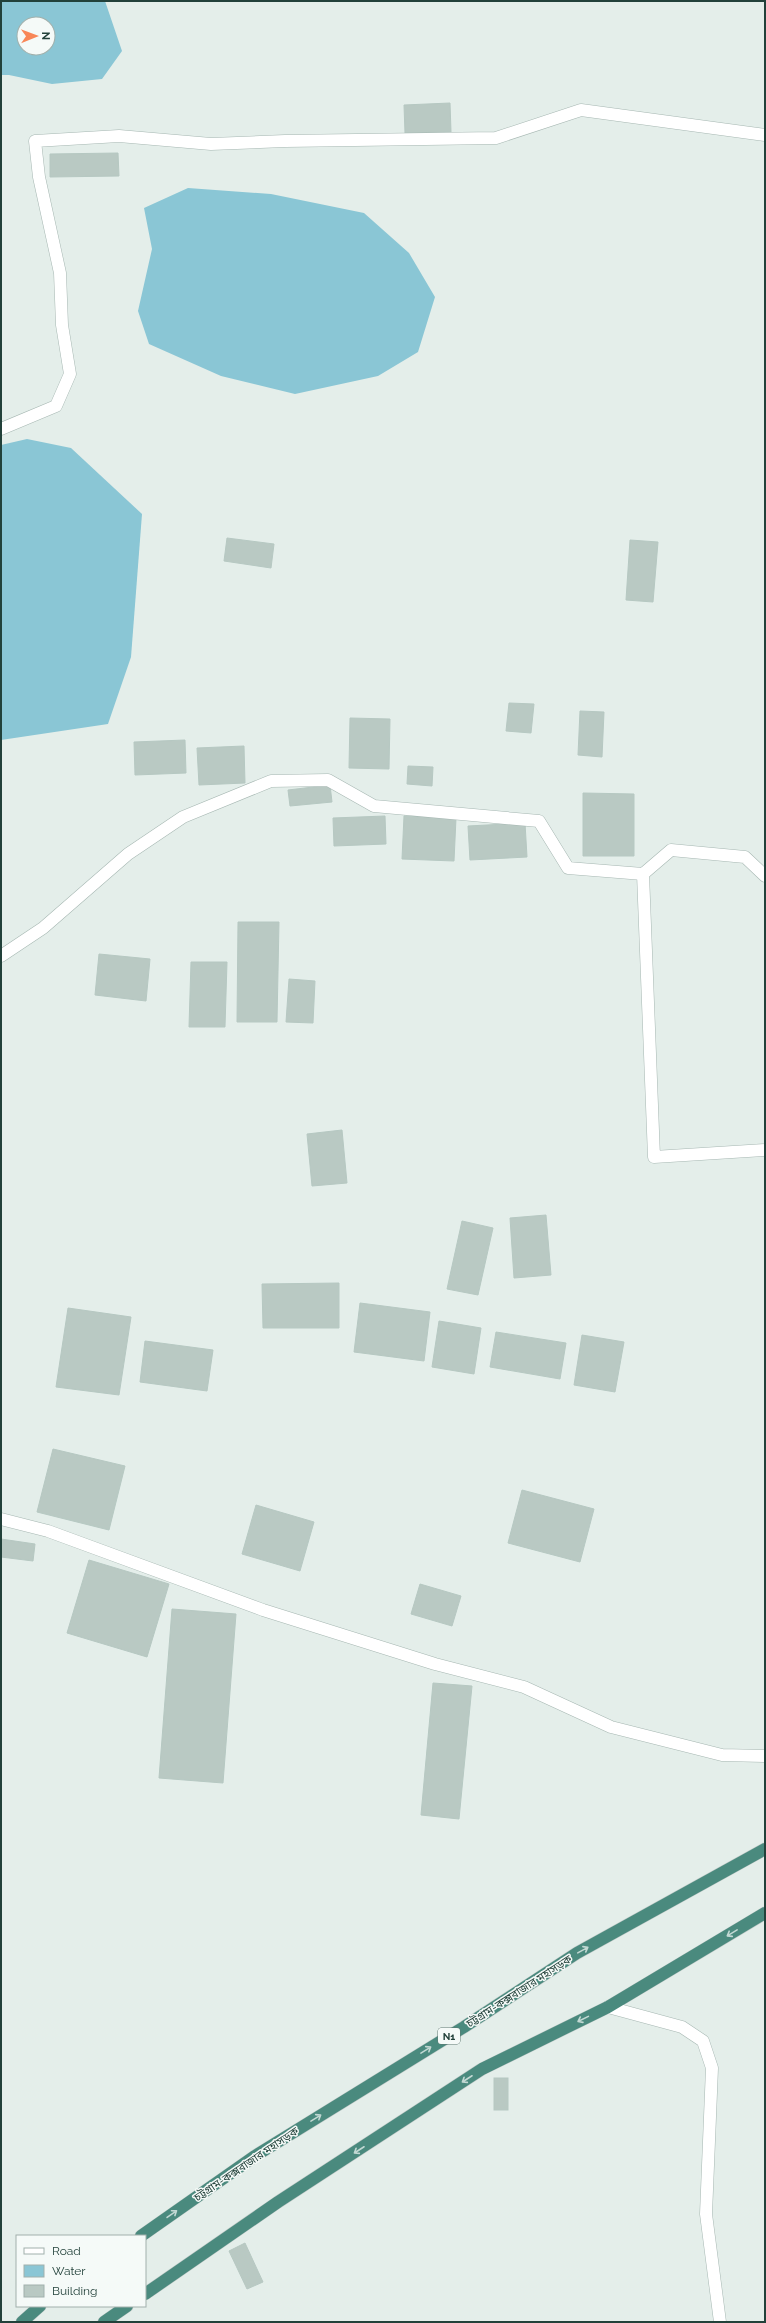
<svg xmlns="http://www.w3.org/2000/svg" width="766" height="2323" viewBox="0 0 766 2323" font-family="Raleway,'Noto Sans Bengali',sans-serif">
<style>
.water{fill:#8ac6d5;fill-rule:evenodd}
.building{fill:#b9c9c3;stroke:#b6c8c2}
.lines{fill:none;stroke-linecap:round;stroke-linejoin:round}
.minor-casing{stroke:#a6b7b2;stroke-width:13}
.trunk-casing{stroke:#c1cac8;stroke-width:13}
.minor{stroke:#fff;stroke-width:12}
.trunk{stroke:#4a8a7e;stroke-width:12}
.oneway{stroke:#c2d8d3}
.labels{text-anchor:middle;stroke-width:3;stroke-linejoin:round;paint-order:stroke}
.shield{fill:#f5faf8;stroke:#617873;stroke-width:1}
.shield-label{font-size:10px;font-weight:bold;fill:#22413a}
.street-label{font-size:11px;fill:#22413a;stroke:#f5faf8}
</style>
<rect width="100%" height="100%" fill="#e4eeea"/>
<g class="water">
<path d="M1 1H105L122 51 102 79 52 84 9 75H1ZM24 24H48V48H24Z"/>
<polygon points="188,188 271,194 364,213 409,253 435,297 418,352 378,376 295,394 221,376 149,344 138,311 152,249 144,208"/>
<polygon points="27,439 71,448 142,514 131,657 108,724 1,740 1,445"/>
</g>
<g class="building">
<polygon points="450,103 451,132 405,133 404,105"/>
<polygon points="118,153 119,176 50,177 50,154"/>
<polygon points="227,538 274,544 271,568 224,561"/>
<polygon points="630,540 658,542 653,602 626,600"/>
<polygon points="509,703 534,704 531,733 506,731"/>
<polygon points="580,711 604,712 602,757 578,755"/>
<polygon points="350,718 390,719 389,769 349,768"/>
<polygon points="185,740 186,773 135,775 134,742"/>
<polygon points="244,746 245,783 199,785 197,748"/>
<polygon points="408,766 433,767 432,786 407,784"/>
<polygon points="330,785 332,802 290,806 288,790"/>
<polygon points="583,793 634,794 634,856 583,856"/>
<polygon points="385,816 386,844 334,846 333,818"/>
<polygon points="404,816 456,818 454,861 402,859"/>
<polygon points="525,823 527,857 470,860 468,826"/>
<polygon points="238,922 279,922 277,1022 237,1022"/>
<polygon points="99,954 150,959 146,1001 95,995"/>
<polygon points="191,962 227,962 225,1027 189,1027"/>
<polygon points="289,979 315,981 313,1023 286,1022"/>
<polygon points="342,1130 347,1183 312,1186 307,1134"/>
<polygon points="546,1215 551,1275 514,1278 510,1218"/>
<polygon points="462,1221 493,1228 478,1295 447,1289"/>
<polygon points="339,1283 339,1328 263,1328 262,1284"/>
<polygon points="360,1303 430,1312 424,1361 354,1352"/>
<polygon points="68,1308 131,1317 119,1395 56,1387"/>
<polygon points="439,1321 481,1328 474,1374 432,1367"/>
<polygon points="496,1332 566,1343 560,1379 490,1367"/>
<polygon points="582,1335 624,1342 615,1392 574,1385"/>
<polygon points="145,1341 213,1350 207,1391 140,1382"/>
<polygon points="53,1449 125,1466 109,1530 37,1512"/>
<polygon points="522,1490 594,1509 580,1562 508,1543"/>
<polygon points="256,1505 314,1522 300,1571 242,1554"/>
<polygon points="1,1539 35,1544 33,1561 1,1557"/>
<polygon points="89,1560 169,1584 147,1657 67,1633"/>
<polygon points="420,1584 461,1596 452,1626 411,1614"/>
<polygon points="172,1609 236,1614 223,1783 159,1778"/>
<polygon points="433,1683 472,1686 459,1819 421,1815"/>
<rect x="494" y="2078" width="14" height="32"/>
<polygon points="245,2243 263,2282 247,2289 229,2251"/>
</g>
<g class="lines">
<g class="minor-casing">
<g id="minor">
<polyline points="1,429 56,406 70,374 62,325 60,273 39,177 35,141 119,136 211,144 285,141 496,138 581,110 765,135"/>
<polyline points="643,874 654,1157 765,1150"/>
<polyline points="1,956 43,928 128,854 183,817 271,781 328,780 374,806 539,821 568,868 643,874 671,850 745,857 765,876"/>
<polyline points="1,1519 48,1531 263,1610 435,1664 524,1687 611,1727 722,1755 765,1756"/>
<polyline points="608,2007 682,2027 703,2041 712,2068 706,2214 720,2322"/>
</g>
</g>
<g class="trunk-casing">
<g id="trunk">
<polyline points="141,2236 255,2156 464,2027 577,1953 765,1849"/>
<polyline points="145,2294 278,2202 482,2069 608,2007 765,1913"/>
<polyline points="22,2322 40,2306"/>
<polyline points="104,2322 127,2306"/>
</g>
</g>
<use href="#minor" class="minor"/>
<use href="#trunk" class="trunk"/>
</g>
<defs><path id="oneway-shaft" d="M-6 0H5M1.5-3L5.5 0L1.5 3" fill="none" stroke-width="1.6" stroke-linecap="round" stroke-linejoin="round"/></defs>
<g class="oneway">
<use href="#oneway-shaft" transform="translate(732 1933) rotate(149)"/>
<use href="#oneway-shaft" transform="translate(583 1950) rotate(-29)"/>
<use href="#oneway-shaft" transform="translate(583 2019) rotate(154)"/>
<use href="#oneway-shaft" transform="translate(426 2050) rotate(-32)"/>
<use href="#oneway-shaft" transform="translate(467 2079) rotate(147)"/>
<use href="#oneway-shaft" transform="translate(316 2118) rotate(-32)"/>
<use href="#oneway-shaft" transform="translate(359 2150) rotate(147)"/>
<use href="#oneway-shaft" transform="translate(172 2214) rotate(-35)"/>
</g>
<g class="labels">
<rect class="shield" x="438" y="2028" width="22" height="16" rx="3"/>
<g class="shield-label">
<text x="449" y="2040">N1</text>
</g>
<g class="street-label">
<text transform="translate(519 1991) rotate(-33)" y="4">চট্টগ্রাম-কক্সবাজার মহাসড়ক</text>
<text transform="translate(246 2164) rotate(-34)" y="4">চট্টগ্রাম-কক্সবাজার মহাসড়ক</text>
</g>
</g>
<rect width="766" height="2323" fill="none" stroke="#22413a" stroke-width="4"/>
<rect x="16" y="2235" width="130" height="72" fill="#f5faf8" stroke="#a1b0ac"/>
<rect x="24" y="2248" width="20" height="6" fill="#ffffff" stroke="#a1b0ac"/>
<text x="52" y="2255" font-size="12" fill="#22413a">Road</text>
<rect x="24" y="2265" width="20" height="12" fill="#8ac6d5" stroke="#a1b0ac"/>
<text x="52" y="2275" font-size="12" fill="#22413a">Water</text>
<rect x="24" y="2285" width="20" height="12" fill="#b9c9c3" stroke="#a1b0ac"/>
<text x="52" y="2295" font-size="12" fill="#22413a">Building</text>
<g transform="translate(36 36) rotate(89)"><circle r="19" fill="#f5faf8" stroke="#a1b0ac"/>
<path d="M0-3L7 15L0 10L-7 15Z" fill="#f88758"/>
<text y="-6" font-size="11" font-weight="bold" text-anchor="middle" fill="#22413a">N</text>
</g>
</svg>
